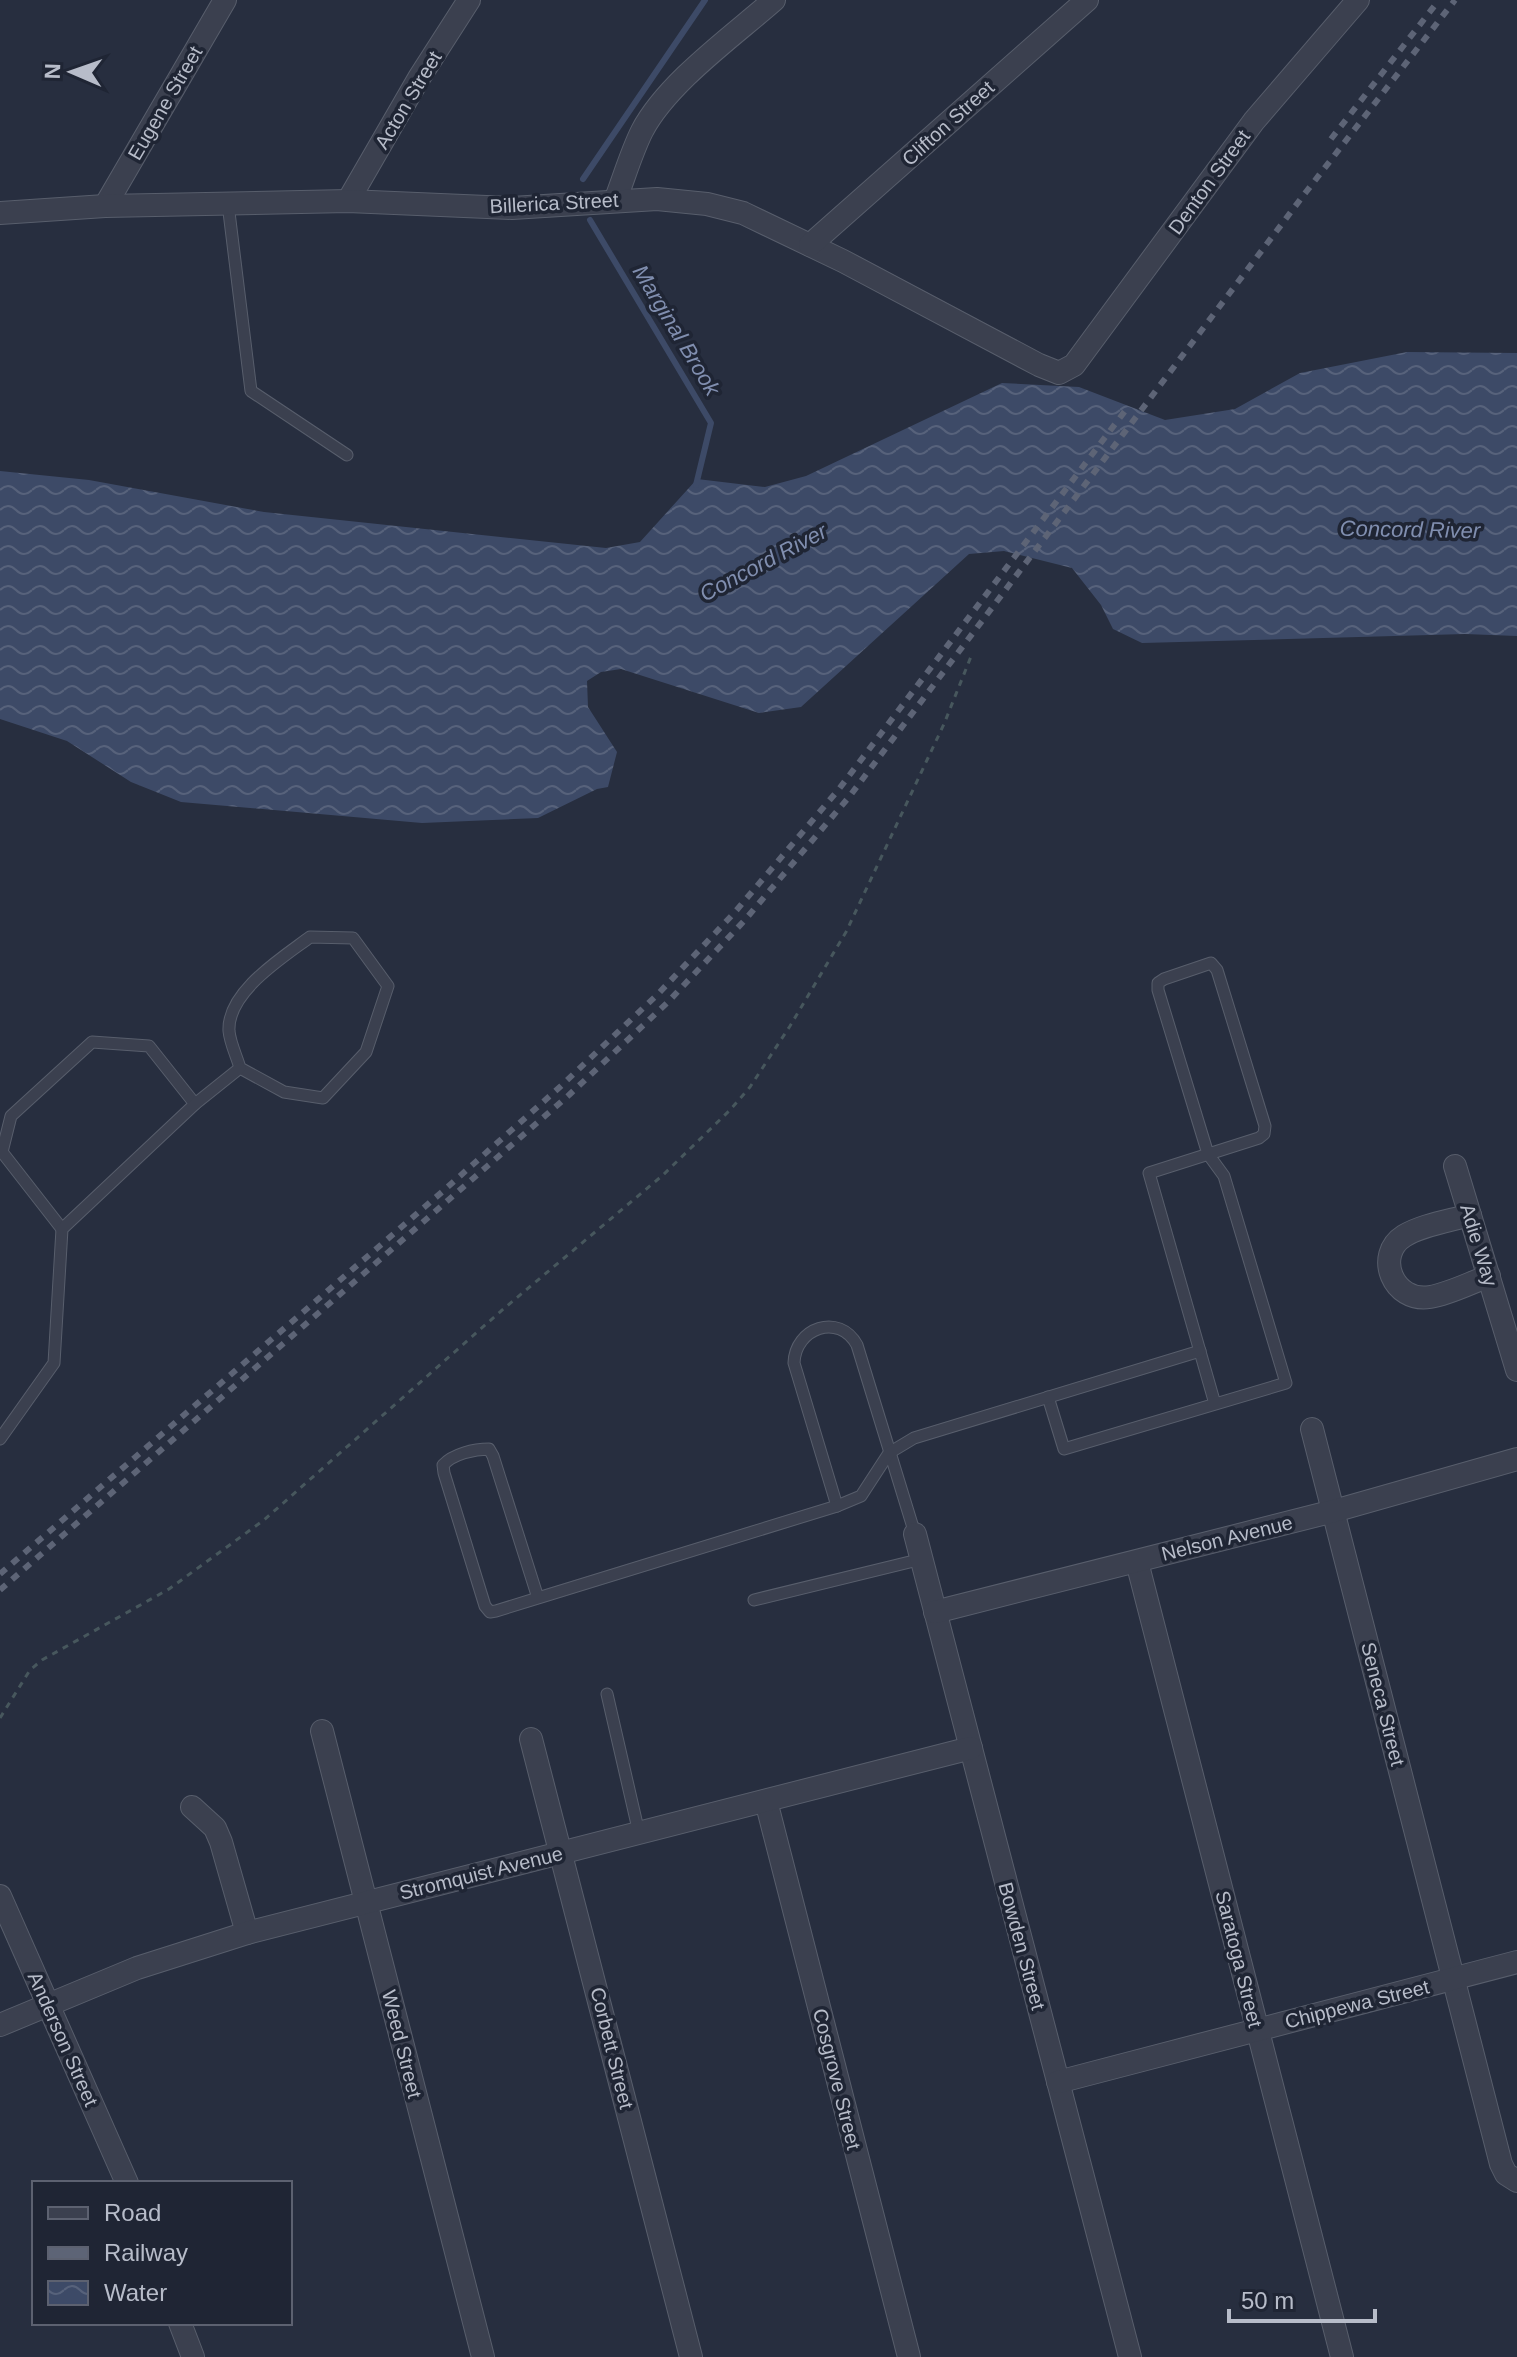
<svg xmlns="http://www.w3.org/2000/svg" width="1517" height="2357" viewBox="0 0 1517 2357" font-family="Helvetica,sans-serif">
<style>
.water{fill:url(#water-waves)}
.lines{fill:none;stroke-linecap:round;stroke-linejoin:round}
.stream{stroke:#3d4a67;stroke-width:6}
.lane-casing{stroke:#585e6c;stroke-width:13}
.street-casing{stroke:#585e6c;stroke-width:24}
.path{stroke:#47575d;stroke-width:3;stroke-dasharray:6 6;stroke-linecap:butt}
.lane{stroke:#3b404f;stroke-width:11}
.street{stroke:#3b404f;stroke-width:22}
.rail{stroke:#5d6476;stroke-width:6;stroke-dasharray:8 8;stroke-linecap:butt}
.labels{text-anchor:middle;stroke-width:7;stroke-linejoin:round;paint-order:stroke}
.street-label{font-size:20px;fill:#b7bcc9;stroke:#1f2534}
.water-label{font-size:22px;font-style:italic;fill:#808eaf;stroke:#1f2534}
</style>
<defs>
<pattern id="water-waves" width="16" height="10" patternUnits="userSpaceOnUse" patternTransform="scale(2)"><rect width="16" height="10" fill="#3d4a67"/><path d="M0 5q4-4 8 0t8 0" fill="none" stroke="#57627b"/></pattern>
</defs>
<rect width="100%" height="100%" fill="#272e3f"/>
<polygon class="water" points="1407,352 1517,353 1517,636 1465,634 1142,643 1113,629 1101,605 1072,568 1004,551 969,554 801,707 759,713 621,669 601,672 587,681 588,707 617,752 608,787 597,789 538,818 422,823 181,802 131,782 67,741 0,719 0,471 89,480 264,512 606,548 640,542 697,479 765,487 806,476 1002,383 1079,387 1165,420 1235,409 1300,373"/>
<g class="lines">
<g class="stream">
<polyline points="583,179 705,0"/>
<polyline points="590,220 711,423 696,485"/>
</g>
<g class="lane-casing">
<g id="lane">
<polyline points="228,204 251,391 347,455"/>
<path d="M310 937 353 938 388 986 366 1052 323 1098 284 1092 240 1068C237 1057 230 1043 229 1031 227 992 282 958 310 937Z"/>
<polyline points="62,1229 2,1152 11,1116 92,1042 149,1046 195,1104"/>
<polyline points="1048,1397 1064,1449 1286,1383 1224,1176 1208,1154 1158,990 1158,983 1164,979 1211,963 1217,970 1265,1126 1264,1134 1259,1138 1149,1173 1215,1404"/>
<polyline points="0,1439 54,1363 62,1229 195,1104 240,1068"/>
<path d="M837 1506 794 1363C795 1328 839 1312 857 1345L915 1534"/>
<path d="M538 1598 493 1456 489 1449C474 1449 453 1454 443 1465L444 1473 485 1606 490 1612 496 1611 538 1598 837 1506 861 1496 889 1453 914 1438 1200 1351"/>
<polyline points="754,1600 922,1559"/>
<polyline points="607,1694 639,1833"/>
</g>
</g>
<g class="street-casing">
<g id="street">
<polyline points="348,201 419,78 469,0"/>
<path d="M615 201C624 178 631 153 642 131 667 83 733 36 774 0"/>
<polyline points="105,206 225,0"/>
<polyline points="0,213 105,206 348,201 512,208 657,199 707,204 743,213 843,261 1039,365 1059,373 1074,365 1254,121 1358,0"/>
<polyline points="810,245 1087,0"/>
<polyline points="1455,1166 1517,1370"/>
<path d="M1470 1215C1449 1221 1422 1225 1404 1236 1374 1255 1393 1303 1430 1297 1449 1294 1470 1283 1489 1276"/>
<polyline points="1312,1429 1501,2164 1506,2174 1517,2181"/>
<polyline points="915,1534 1130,2357"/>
<polyline points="1137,1562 1342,2357"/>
<polyline points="935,1612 1334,1511 1517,1459"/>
<polyline points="322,1731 483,2357"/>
<polyline points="531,1739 691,2357"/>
<polyline points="766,1801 909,2357"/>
<polyline points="192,1807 215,1828 221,1842 247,1933"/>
<polyline points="0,1896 127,2183"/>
<polyline points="0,2025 137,1968 247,1933 971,1748"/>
<polyline points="1058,2082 1517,1962"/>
<polyline points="180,2323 193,2357"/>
</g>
</g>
<polyline class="path" points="0,1718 30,1670 42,1660 169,1589 264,1520 501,1311 663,1175 730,1110 750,1087 790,1026 846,932 944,724 972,654"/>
<use href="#lane" class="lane"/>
<use href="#street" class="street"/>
<g class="rail">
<polyline points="1331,139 1439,0"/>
<polyline points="0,1574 442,1192 561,1086 658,994 735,912 839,789 1128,407"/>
<polyline points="0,1590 569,1095 667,1003 744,921 849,797 1306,192 1455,0"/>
</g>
</g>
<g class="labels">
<g class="street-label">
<text transform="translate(408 100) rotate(-59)" y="7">Acton Street</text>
<text transform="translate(165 103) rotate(-60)" y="7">Eugene Street</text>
<text transform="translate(948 123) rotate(-42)" y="7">Clifton Street</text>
<text transform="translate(1209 182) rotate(-54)" y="7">Denton Street</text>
<text transform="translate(554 203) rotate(-3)" y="7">Billerica Street</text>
<text transform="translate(1479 1245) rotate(73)" y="7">Adie Way</text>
<text transform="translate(1227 1538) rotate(-14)" y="7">Nelson Avenue</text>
<text transform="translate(1383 1704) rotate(76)" y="7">Seneca Street</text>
<text transform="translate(481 1873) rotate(-14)" y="7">Stromquist Avenue</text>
<text transform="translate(1022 1946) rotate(75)" y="7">Bowden Street</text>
<text transform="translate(1239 1959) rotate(76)" y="7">Saratoga Street</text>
<text transform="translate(1357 2004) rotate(-14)" y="7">Chippewa Street</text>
<text transform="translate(63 2039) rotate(66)" y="7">Anderson Street</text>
<text transform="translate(402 2044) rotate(76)" y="7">Weed Street</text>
<text transform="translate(612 2048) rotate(76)" y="7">Corbett Street</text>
<text transform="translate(837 2079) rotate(76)" y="7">Cosgrove Street</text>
</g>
<g class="water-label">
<text transform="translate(677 330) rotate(59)" y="8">Marginal Brook</text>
<text transform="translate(1410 529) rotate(1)" y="8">Concord River</text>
<text transform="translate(763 562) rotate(-28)" y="8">Concord River</text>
</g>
</g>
<rect x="32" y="2181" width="260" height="144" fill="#1f2534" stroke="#5c6170" stroke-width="2"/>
<rect x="48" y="2207" width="40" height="12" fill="#3b404f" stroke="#5c6170" stroke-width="2"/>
<text x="104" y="2221" font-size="24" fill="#b7bcc9">Road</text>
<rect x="48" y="2247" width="40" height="12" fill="#5d6476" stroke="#5c6170" stroke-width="2"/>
<text x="104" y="2261" font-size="24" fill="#b7bcc9">Railway</text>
<rect x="48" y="2281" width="40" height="24" fill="url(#water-waves)" stroke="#5c6170" stroke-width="2"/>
<text x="104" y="2301" font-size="24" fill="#b7bcc9">Water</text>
<g transform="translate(72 72) rotate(272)" stroke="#1f2534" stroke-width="6" paint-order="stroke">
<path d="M0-6L14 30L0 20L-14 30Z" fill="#b7bcc9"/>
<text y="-12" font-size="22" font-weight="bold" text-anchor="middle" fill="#b7bcc9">N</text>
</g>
<path d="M1229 2309v12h146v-12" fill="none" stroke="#b7bcc9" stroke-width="4"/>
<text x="1241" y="2309" font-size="24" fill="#b7bcc9" stroke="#1f2534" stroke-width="6" paint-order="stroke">50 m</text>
</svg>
